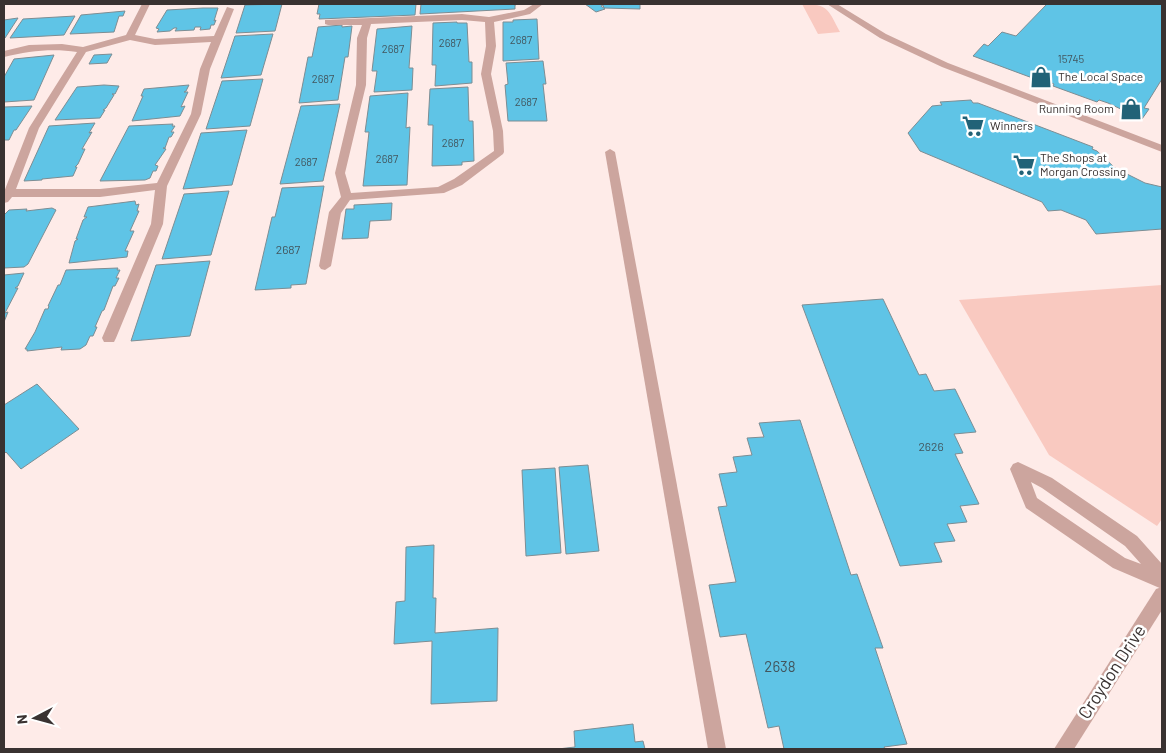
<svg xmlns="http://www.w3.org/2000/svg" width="1166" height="753" viewBox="0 0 1166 753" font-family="Barlow,sans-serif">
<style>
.green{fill:#f9c9c0}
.building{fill:#5fc4e6;stroke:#7d8d93}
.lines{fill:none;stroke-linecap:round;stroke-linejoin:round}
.service{fill:#cca59e;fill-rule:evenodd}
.tertiary{fill:#cca59e;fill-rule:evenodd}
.labels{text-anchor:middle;stroke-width:5;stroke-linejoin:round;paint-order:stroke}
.far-number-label{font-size:11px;fill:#42565e}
.far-poi-label{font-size:12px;fill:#393231;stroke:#fff;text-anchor:start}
.number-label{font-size:12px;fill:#42565e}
.near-number-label{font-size:15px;fill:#42565e}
.near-street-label{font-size:18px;fill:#393231;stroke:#fff}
</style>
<rect width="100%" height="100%" fill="#feebe8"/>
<g class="green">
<path d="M802 4C829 4 828 10 840 32L818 34Z"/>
<polygon points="1162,285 1162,519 1157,526 1049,455 959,300"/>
</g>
<g class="building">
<polygon points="282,4 275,31 236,33 245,5"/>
<polygon points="319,4 416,4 415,15 319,19 320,14 317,14"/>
<polygon points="421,4 518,4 515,5 515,9 420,14"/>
<polygon points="585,4 640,4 640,9 604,8 603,5 601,6 605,9 596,12"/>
<polygon points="1047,4 1162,4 1162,79 1144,108 1149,109 1142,119 1108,103 1099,100 1097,102 1053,86 1054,84 1047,81 1046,83 973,56 984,44 988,46 1002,32 1016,36"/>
<polygon points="203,8 218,8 214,21 216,20 214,25 211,25 210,29 200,30 201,27 195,27 194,30 175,31 177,28 174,28 170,31 157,32 159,29 156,28 167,10"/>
<polygon points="125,11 123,16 119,16 114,32 70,34 81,15"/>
<polygon points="75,16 64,35 10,38 23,19"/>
<polygon points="18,18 5,38 4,38 4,20"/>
<polygon points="537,19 539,59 503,61 503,22 513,22 513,20"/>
<polygon points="457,22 457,23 467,23 469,62 472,62 472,83 435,86 436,65 432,65 433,23"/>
<polygon points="342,25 342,27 352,26 348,57 345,57 338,100 299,103 308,57 312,57 318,27"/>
<polygon points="412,26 409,68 413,68 412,90 374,92 377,71 372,71 377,29"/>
<polygon points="273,34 261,75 221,78 235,36"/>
<polygon points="112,54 107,63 89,64 94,55"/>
<polygon points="54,55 34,100 4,102 4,77 14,59"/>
<polygon points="543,61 546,84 543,84 547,121 508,121 505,85 508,84 506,63"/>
<polygon points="263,79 250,126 206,129 222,81"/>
<polygon points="104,85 119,86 115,94 112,94 114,95 106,108 103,110 105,110 100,118 55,120 77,87"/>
<polygon points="189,85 186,91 184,92 188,92 181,107 185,106 180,116 132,121 143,96 141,96 144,89"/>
<polygon points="468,87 469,121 473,121 474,161 462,162 462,165 432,166 433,125 428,125 430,89"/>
<polygon points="408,93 406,128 410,127 407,185 363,186 369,132 365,132 370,96"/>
<polygon points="971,100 973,103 978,103 1093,147 1092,149 1097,151 1115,168 1145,183 1162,187 1162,229 1096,234 1086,220 1061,210 1048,211 1042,202 920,151 908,133 932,106 942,105 940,102"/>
<polygon points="340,104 323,181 280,184 301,106"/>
<polygon points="32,106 16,130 14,130 9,140 4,140 4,107"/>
<polygon points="95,123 89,133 92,132 82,149 85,149 78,164 75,167 77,167 73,176 42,179 42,180 24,181 49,126"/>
<polygon points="173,124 172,126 175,126 171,132 174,132 171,137 169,137 165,148 163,148 166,149 155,165 158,166 156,171 153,171 150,178 145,180 100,181 129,126"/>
<polygon points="247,130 232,185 183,189 201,133"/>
<polygon points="324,186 306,284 291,285 291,288 255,290 272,217 275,217 282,188"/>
<polygon points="229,191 211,255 162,259 184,194"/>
<polygon points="135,201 136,205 139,204 137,211 139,211 130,231 134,231 125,251 128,251 127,257 69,263 75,241 78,239 76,239 83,220 87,217 84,217 88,207"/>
<polygon points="392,203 391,220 370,221 368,238 342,239 346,209 354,209 354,205"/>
<polygon points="27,209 26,211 52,208 56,210 28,264 24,267 4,268 4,215 9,210"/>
<polygon points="210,261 190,336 131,341 156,265"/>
<polygon points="118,268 117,270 120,270 116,278 119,278 115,286 113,286 104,310 102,311 95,327 97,327 93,336 90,336 86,345 80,349 61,350 62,347 27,351 27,349 25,349 35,332 45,309 48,309 49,306 48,306 58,285 60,285 66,270"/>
<polygon points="24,273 18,286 15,288 18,288 5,313 8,312 4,322 4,275"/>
<polygon points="883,299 919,375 926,374 934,391 955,389 976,432 954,434 963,453 955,454 979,504 960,506 967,522 947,524 955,541 934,543 942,562 900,566 802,305"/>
<polygon points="37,384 79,429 21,469 6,452 4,454 4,405"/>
<polygon points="800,420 851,575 857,574 883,648 875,648 907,744 884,747 885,749 784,749 779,726 768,728 746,634 720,637 709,585 736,582 718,507 727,506 719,474 737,472 733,457 752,455 747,438 764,437 759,423"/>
<polygon points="588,465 599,551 566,554 559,467"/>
<polygon points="555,468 561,553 526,556 522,470"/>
<polygon points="434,545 433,598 436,598 435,633 498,628 497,701 431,704 432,641 394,644 396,602 405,601 406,547"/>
<polygon points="633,724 635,742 643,741 645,749 558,749 575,747 574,731"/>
</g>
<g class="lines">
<g class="service">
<path d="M142 4H150L135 35 155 39 214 36 227 7 234 9 210 69 201 114 167 186 163 224 116 338 114 342H104L102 338 151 224 155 190 100 197H12L8 202 4 203V192L29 128 77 52C52 48 29 51 4 57V51L29 45 62 44 83 47 126 35ZM130 40 155 45 211 42 200 69 191 114 157 183 100 189H16L39 128 86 52Z"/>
<path d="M534 4H543L530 14 494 22 496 46 491 74 503 131 504 152 503 154 462 185 444 193 350 200 341 213 331 266 325 270 321 269 319 266 329 212 341 197 335 173 356 85 357 38 362 25H328L325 24V20L462 14 489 17 524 10ZM462 20 485 22 486 46 481 74 493 131 494 151 454 179 438 187 351 193 345 173 366 85 367 38 371 24Z"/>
<polygon points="827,4 837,4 886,34 948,63 1162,145 1162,152 942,67 880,38"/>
<polygon points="610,149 615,152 726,749 708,749 605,152"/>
<path d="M1018 462 1052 478 1137 536 1162 564V589L1113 568 1026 508 1010 469 1013 464ZM1031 482 1042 488 1125 546 1141 564 1125 558 1037 498Z"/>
</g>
<polygon class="tertiary" points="1162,587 1162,610 1074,749 1054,749 1156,589"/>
</g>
<defs>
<g id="shop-bare" transform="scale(1.725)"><path d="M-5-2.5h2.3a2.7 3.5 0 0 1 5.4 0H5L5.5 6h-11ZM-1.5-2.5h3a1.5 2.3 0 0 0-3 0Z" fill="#216277" stroke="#fff" stroke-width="2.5" paint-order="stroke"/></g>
<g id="supermarket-bare" transform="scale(1.725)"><path d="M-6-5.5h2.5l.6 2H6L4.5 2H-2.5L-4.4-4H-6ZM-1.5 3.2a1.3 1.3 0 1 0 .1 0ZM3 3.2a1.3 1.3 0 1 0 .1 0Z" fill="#216277" stroke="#fff" stroke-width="2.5" paint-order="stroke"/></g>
</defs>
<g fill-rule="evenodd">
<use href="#shop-bare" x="1041" y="77"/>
<use href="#shop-bare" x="1131" y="109"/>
<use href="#supermarket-bare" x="973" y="126"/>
<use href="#supermarket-bare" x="1024" y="165"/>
</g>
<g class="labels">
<g class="far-number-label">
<text x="521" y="44">2687</text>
<text x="450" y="47">2687</text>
<text x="393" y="53">2687</text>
<text x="1071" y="63">15745</text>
<text x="323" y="83">2687</text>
<text x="526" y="106">2687</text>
<text x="453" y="147">2687</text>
<text x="387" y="163">2687</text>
<text x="306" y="166">2687</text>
</g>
<g class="far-poi-label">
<text x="1058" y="81">The Local Space</text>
<text x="1114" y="113" text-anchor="end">Running Room</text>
<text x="990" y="130">Winners</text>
<text x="1040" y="162">The Shops at<tspan x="1040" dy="14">Morgan Crossing</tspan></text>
</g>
<g class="number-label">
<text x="288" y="254">2687</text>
<text x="931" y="451">2626</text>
</g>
<g class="near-number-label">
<text x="780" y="672">2638</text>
</g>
<g class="near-street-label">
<text transform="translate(1112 672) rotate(-57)" y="6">Croydon Drive</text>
</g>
</g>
<rect width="1166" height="753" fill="none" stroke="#393231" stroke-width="10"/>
<g transform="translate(35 718) rotate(264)" stroke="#ffffff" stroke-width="4" paint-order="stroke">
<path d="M0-4L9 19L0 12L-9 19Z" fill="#393231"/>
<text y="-8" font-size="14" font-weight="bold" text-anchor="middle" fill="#393231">N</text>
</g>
</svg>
